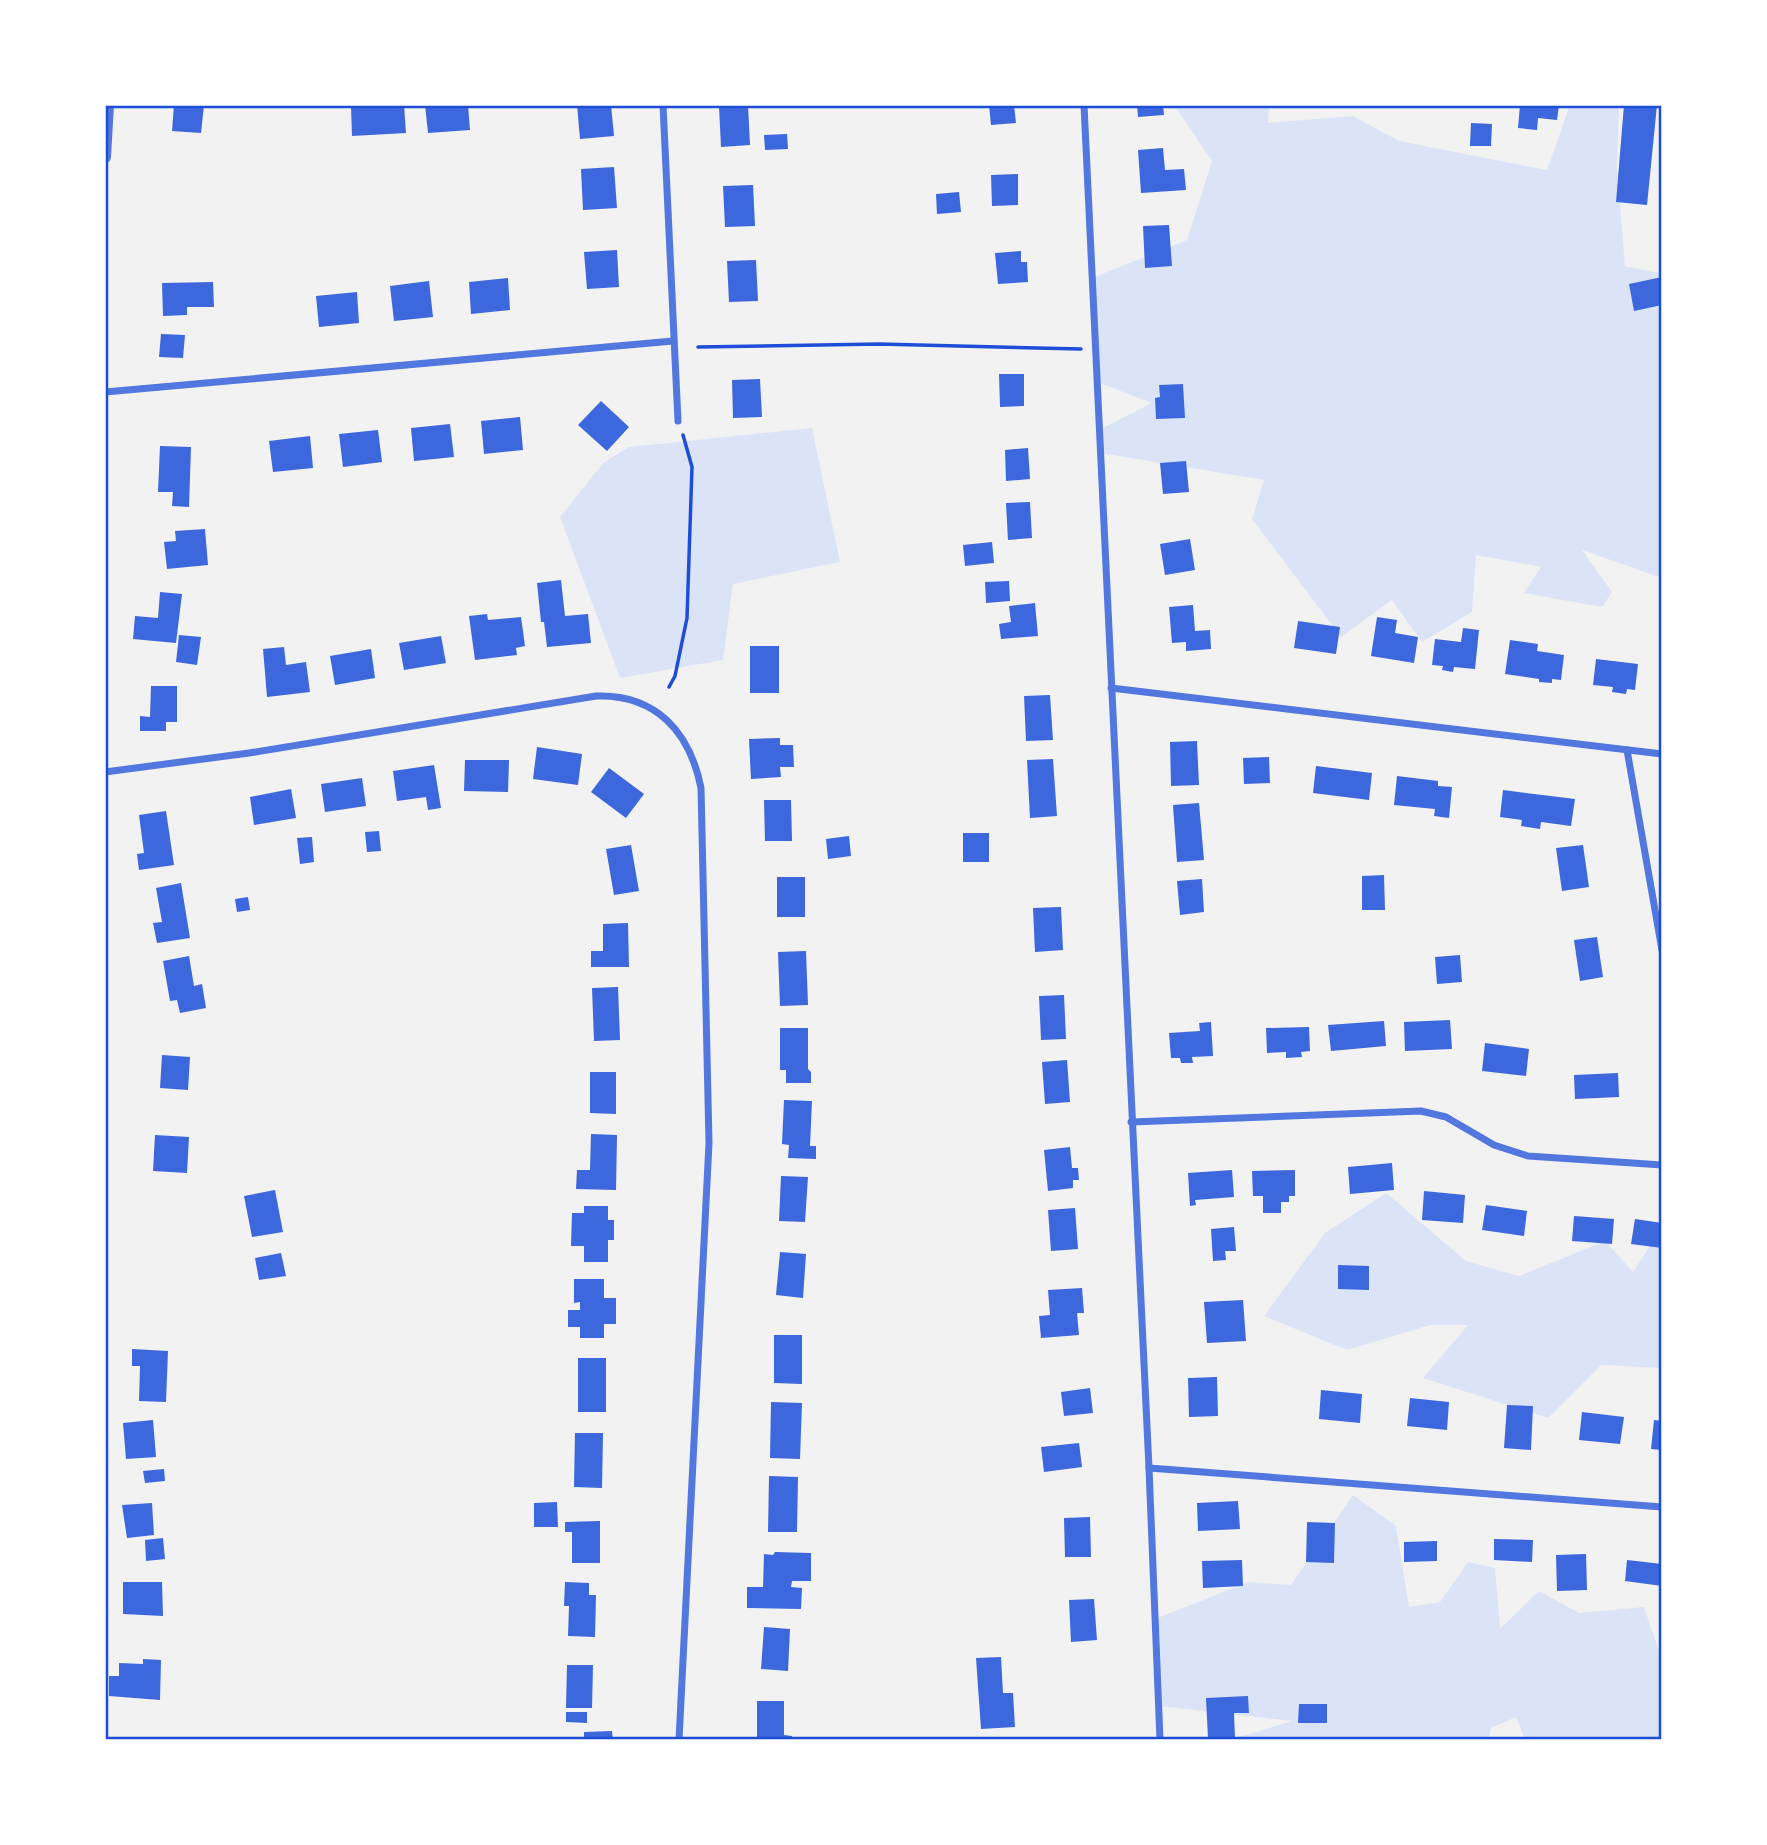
<svg xmlns="http://www.w3.org/2000/svg" width="1767" height="1845" viewBox="0 0 1767 1845" font-family="'Varela Round',sans-serif">
<style>
.green{fill:#dbe4f7}
.building{fill:#3d67dc}
.lines{fill:none;stroke-linecap:round;stroke-linejoin:round}
.path{stroke:#1d4ed8;stroke-width:3.5}
.minor{stroke:#5277de;stroke-width:7}
.tertiary{stroke:#5277de;stroke-width:12}
.neatline{fill:none;stroke:#1d4ed8;stroke-width:2.5}
</style>
<rect width="100%" height="100%" fill="#f2f2f2"/>
<g class="green">
<polygon points="1174,105 1269,105 1268,123 1353,116 1399,141 1547,170 1570,105 1619,105 1617,167 1625,266 1662,274 1662,578 1582,550 1612,592 1602,607 1524,593 1541,567 1476,555 1472,612 1422,642 1392,600 1341,637 1252,519 1264,480 1100,453 1099,430 1152,403 1097,382 1092,278 1187,240 1212,161"/>
<polygon points="812,428 840,562 733,584 723,660 620,678 560,517 603,463 629,447"/>
<polygon points="1386,1193 1466,1261 1519,1276 1605,1241 1633,1272 1662,1228 1662,1368 1601,1365 1548,1418 1423,1378 1468,1325 1430,1325 1347,1350 1264,1316 1325,1233"/>
<polygon points="1353,1495 1396,1526 1409,1607 1440,1602 1468,1562 1495,1568 1500,1629 1539,1591 1579,1613 1644,1607 1662,1660 1662,1740 1525,1740 1516,1717 1491,1728 1489,1740 1229,1740 1292,1721 1159,1706 1155,1619 1249,1582 1291,1585"/>
</g>
<g class="building">
<polygon points="174,105 204,105 201,133 172,131"/>
<polygon points="404,105 406,133 352,136 351,106"/>
<polygon points="425,105 468,105 470,130 428,133"/>
<polygon points="577,105 611,105 614,136 580,139"/>
<polygon points="748,105 750,145 721,147 719,107"/>
<polygon points="989,105 1014,105 1016,123 991,125"/>
<polygon points="1137,105 1163,105 1164,115 1138,117"/>
<polygon points="1520,105 1559,105 1557,120 1538,118 1537,130 1518,128"/>
<polygon points="1624,105 1657,105 1647,205 1616,202"/>
<polygon points="1471,123 1492,124 1491,146 1470,146"/>
<polygon points="787,134 788,149 765,150 764,135"/>
<polygon points="1163,148 1165,170 1184,169 1186,190 1141,193 1138,150"/>
<polygon points="614,167 617,208 583,210 581,169"/>
<polygon points="1018,174 1018,205 992,206 991,175"/>
<polygon points="753,185 755,226 725,227 723,186"/>
<polygon points="959,192 961,212 937,214 936,194"/>
<polygon points="1169,225 1172,266 1145,268 1143,226"/>
<polygon points="617,250 619,287 587,289 584,252"/>
<polygon points="1021,251 1021,262 1027,262 1028,282 998,284 995,253"/>
<polygon points="756,260 758,301 729,302 727,261"/>
<polygon points="1662,277 1662,305 1634,311 1629,284"/>
<polygon points="508,278 510,310 471,314 469,282"/>
<polygon points="429,281 433,317 394,321 390,286"/>
<polygon points="213,282 214,307 187,307 187,315 163,316 162,283"/>
<polygon points="357,292 359,323 319,327 316,296"/>
<polygon points="161,334 185,335 183,358 159,357"/>
<polygon points="999,374 1024,374 1024,406 1000,407"/>
<polygon points="760,379 762,417 733,418 732,380"/>
<polygon points="1183,384 1185,418 1156,419 1155,398 1160,397 1159,385"/>
<polygon points="601,401 629,427 607,451 578,425"/>
<polygon points="520,417 523,450 484,454 481,421"/>
<polygon points="450,424 454,457 414,461 411,428"/>
<polygon points="378,430 382,462 343,467 339,434"/>
<polygon points="310,436 313,468 273,472 269,441"/>
<polygon points="160,446 191,447 189,507 172,506 173,492 158,492"/>
<polygon points="1028,448 1030,479 1006,481 1005,450"/>
<polygon points="1186,461 1189,492 1163,494 1160,463"/>
<polygon points="1030,502 1032,538 1008,540 1006,503"/>
<polygon points="205,529 208,565 167,569 164,542 176,541 175,531"/>
<polygon points="1190,539 1195,570 1165,575 1160,544"/>
<polygon points="992,542 994,563 965,566 963,545"/>
<polygon points="561,580 565,616 588,614 591,643 547,647 544,622 541,622 537,583"/>
<polygon points="1009,581 1010,601 986,603 985,582"/>
<polygon points="160,592 182,594 176,643 133,639 135,616 158,618"/>
<polygon points="1035,603 1038,636 1001,639 999,624 1011,622 1009,606"/>
<polygon points="1193,605 1195,631 1210,630 1211,649 1186,651 1186,642 1172,643 1169,607"/>
<polygon points="487,614 488,620 521,617 525,646 516,648 517,655 475,660 469,616"/>
<polygon points="1377,617 1397,620 1395,633 1418,637 1414,663 1371,656"/>
<polygon points="1298,621 1340,627 1336,654 1294,648"/>
<polygon points="1463,628 1479,630 1475,669 1454,667 1453,672 1442,670 1443,666 1432,665 1435,639 1461,642"/>
<polygon points="179,635 201,637 197,665 176,662"/>
<polygon points="441,636 446,663 404,670 399,643"/>
<polygon points="1510,640 1538,644 1537,651 1564,655 1561,680 1552,679 1552,683 1539,682 1539,679 1505,674"/>
<rect x="750" y="646" width="29" height="47"/>
<polygon points="284,647 286,665 306,662 310,692 267,697 263,649"/>
<polygon points="371,649 375,678 335,685 330,656"/>
<polygon points="1596,659 1638,664 1635,690 1627,689 1626,694 1612,692 1613,687 1593,685"/>
<polygon points="151,686 177,686 177,722 166,722 166,731 140,731 140,716 150,717"/>
<polygon points="1050,695 1053,740 1026,741 1024,696"/>
<polygon points="780,738 780,745 793,745 794,767 780,767 781,777 751,779 749,739"/>
<polygon points="1197,741 1199,785 1171,786 1170,742"/>
<polygon points="537,747 582,754 578,785 533,779"/>
<polygon points="1269,757 1270,783 1244,784 1243,758"/>
<polygon points="1053,759 1057,816 1030,818 1027,760"/>
<polygon points="465,760 509,760 508,792 464,791"/>
<polygon points="434,765 441,808 428,810 426,797 397,801 393,771"/>
<polygon points="1316,766 1372,773 1369,800 1313,793"/>
<polygon points="609,768 644,794 626,818 591,792"/>
<polygon points="1397,776 1438,781 1438,786 1452,787 1449,818 1434,816 1435,809 1394,805"/>
<polygon points="362,778 366,806 325,812 321,784"/>
<polygon points="291,789 296,818 254,825 250,797"/>
<polygon points="1503,790 1575,799 1571,826 1541,822 1540,829 1521,826 1522,820 1500,817"/>
<polygon points="764,800 791,800 792,841 765,841"/>
<polygon points="1199,803 1204,860 1177,862 1173,805"/>
<polygon points="166,811 174,865 139,870 137,854 144,853 139,815"/>
<polygon points="379,831 381,851 367,852 365,832"/>
<rect x="963" y="833" width="26" height="29"/>
<polygon points="849,836 851,856 828,859 826,839"/>
<polygon points="312,837 314,862 300,864 297,838"/>
<polygon points="631,845 639,891 614,895 606,849"/>
<polygon points="1583,845 1589,887 1562,891 1556,848"/>
<polygon points="1384,875 1385,910 1362,910 1362,876"/>
<rect x="777" y="877" width="28" height="40"/>
<polygon points="1202,879 1204,912 1180,915 1177,881"/>
<polygon points="181,883 190,938 157,943 153,923 162,922 156,888"/>
<polygon points="248,897 250,910 237,912 235,899"/>
<polygon points="1061,907 1063,950 1035,952 1033,908"/>
<polygon points="628,923 629,967 591,967 591,951 603,951 603,924"/>
<polygon points="1597,937 1603,977 1580,981 1574,940"/>
<polygon points="806,951 808,1005 780,1006 778,952"/>
<polygon points="1460,955 1462,982 1437,984 1435,957"/>
<polygon points="189,956 194,986 202,984 206,1008 180,1013 177,1000 170,1001 163,961"/>
<polygon points="618,987 620,1040 594,1041 592,988"/>
<polygon points="1064,995 1066,1039 1041,1040 1039,996"/>
<polygon points="1450,1020 1452,1049 1405,1051 1404,1022"/>
<polygon points="1384,1021 1386,1046 1331,1051 1328,1025"/>
<polygon points="1211,1022 1213,1056 1192,1057 1193,1063 1181,1063 1180,1058 1171,1058 1169,1033 1200,1031 1199,1023"/>
<polygon points="1309,1027 1310,1051 1301,1052 1302,1057 1286,1058 1286,1052 1267,1053 1266,1028"/>
<polygon points="780,1028 808,1028 808,1069 811,1072 811,1083 786,1083 786,1070 780,1070"/>
<polygon points="1485,1043 1529,1049 1526,1076 1482,1071"/>
<polygon points="162,1055 190,1057 188,1090 160,1088"/>
<polygon points="1067,1060 1070,1102 1045,1104 1042,1062"/>
<polygon points="590,1072 616,1072 616,1114 590,1113"/>
<polygon points="1618,1073 1619,1097 1575,1099 1574,1075"/>
<polygon points="784,1100 812,1101 810,1146 816,1146 816,1159 788,1158 789,1145 782,1144"/>
<polygon points="591,1134 617,1135 616,1190 576,1189 577,1170 590,1170"/>
<polygon points="155,1135 189,1137 187,1173 153,1171"/>
<polygon points="1070,1147 1072,1168 1078,1168 1079,1180 1073,1180 1073,1188 1048,1191 1044,1150"/>
<polygon points="1392,1163 1394,1190 1350,1194 1348,1167"/>
<polygon points="1232,1170 1234,1197 1195,1200 1196,1205 1190,1206 1188,1173"/>
<polygon points="1295,1170 1295,1196 1289,1196 1289,1202 1281,1202 1281,1213 1263,1213 1263,1196 1253,1196 1252,1171"/>
<polygon points="781,1176 808,1177 805,1222 779,1221"/>
<polygon points="275,1190 283,1232 252,1237 244,1196"/>
<polygon points="1424,1191 1465,1195 1463,1223 1422,1220"/>
<polygon points="1486,1205 1527,1211 1524,1236 1482,1230"/>
<polygon points="584,1206 608,1206 608,1220 614,1220 614,1240 608,1240 608,1262 584,1262 584,1246 571,1246 572,1213 584,1213"/>
<polygon points="1075,1208 1078,1249 1051,1251 1048,1210"/>
<polygon points="1574,1216 1614,1219 1612,1244 1572,1241"/>
<polygon points="1635,1219 1662,1223 1662,1248 1631,1244"/>
<polygon points="1234,1227 1236,1251 1225,1251 1226,1260 1213,1261 1211,1229"/>
<polygon points="780,1252 806,1254 803,1298 776,1295"/>
<polygon points="281,1253 286,1276 259,1280 255,1258"/>
<polygon points="1338,1265 1369,1266 1369,1290 1338,1289"/>
<polygon points="574,1279 604,1279 604,1298 616,1298 616,1324 604,1324 604,1338 580,1338 580,1327 568,1327 568,1310 580,1310 580,1302 574,1303"/>
<polygon points="1082,1288 1084,1313 1077,1313 1079,1335 1041,1338 1039,1316 1050,1315 1048,1290"/>
<polygon points="1243,1300 1246,1341 1207,1343 1204,1302"/>
<polygon points="774,1335 802,1335 802,1384 774,1383"/>
<polygon points="132,1349 168,1351 166,1402 139,1401 140,1366 132,1366"/>
<rect x="578" y="1358" width="28" height="54"/>
<polygon points="1217,1377 1218,1416 1189,1417 1188,1378"/>
<polygon points="1090,1388 1093,1413 1064,1416 1061,1392"/>
<polygon points="1321,1390 1362,1394 1360,1423 1319,1419"/>
<polygon points="1410,1398 1449,1402 1447,1430 1407,1426"/>
<polygon points="771,1402 802,1403 800,1459 770,1458"/>
<polygon points="1507,1405 1533,1406 1531,1450 1504,1448"/>
<polygon points="1582,1412 1624,1417 1620,1444 1579,1440"/>
<polygon points="153,1420 156,1457 126,1459 123,1423"/>
<polygon points="1654,1420 1662,1421 1662,1450 1651,1449"/>
<polygon points="575,1433 603,1433 602,1488 574,1487"/>
<polygon points="1079,1443 1082,1467 1044,1472 1041,1447"/>
<polygon points="164,1469 165,1481 145,1483 143,1471"/>
<polygon points="769,1476 798,1477 797,1532 768,1532"/>
<polygon points="1238,1501 1240,1529 1198,1531 1197,1503"/>
<polygon points="557,1502 558,1527 534,1527 534,1503"/>
<polygon points="152,1503 154,1535 127,1538 122,1505"/>
<polygon points="1090,1517 1091,1557 1065,1557 1064,1518"/>
<polygon points="600,1521 600,1563 572,1563 572,1532 565,1532 565,1522"/>
<polygon points="1307,1522 1335,1523 1334,1563 1306,1562"/>
<polygon points="163,1538 165,1559 146,1561 145,1540"/>
<polygon points="1494,1539 1533,1540 1532,1562 1494,1560"/>
<polygon points="1437,1541 1437,1561 1404,1562 1404,1542"/>
<polygon points="775,1552 811,1553 811,1581 792,1581 791,1587 802,1588 801,1609 747,1608 747,1587 763,1587 764,1554 773,1555"/>
<polygon points="1586,1554 1587,1590 1557,1591 1556,1555"/>
<polygon points="1242,1560 1243,1586 1203,1588 1202,1561"/>
<polygon points="1627,1560 1662,1564 1662,1586 1625,1581"/>
<polygon points="123,1582 162,1582 163,1616 123,1614"/>
<polygon points="565,1582 589,1583 589,1595 596,1595 595,1637 568,1636 569,1606 564,1606"/>
<polygon points="1094,1599 1097,1640 1071,1642 1069,1600"/>
<polygon points="764,1627 790,1629 788,1671 761,1669"/>
<polygon points="1001,1657 1003,1693 1013,1693 1015,1727 981,1729 976,1658"/>
<polygon points="143,1659 161,1660 160,1700 109,1696 109,1676 119,1676 119,1663 143,1664"/>
<polygon points="567,1665 593,1665 592,1708 566,1708"/>
<polygon points="1248,1696 1249,1713 1234,1713 1235,1738 1208,1739 1206,1698"/>
<polygon points="757,1701 784,1701 784,1735 792,1736 792,1740 757,1740"/>
<polygon points="1299,1704 1327,1704 1327,1723 1298,1723"/>
<polygon points="566,1712 587,1712 587,1723 566,1722"/>
<polygon points="612,1731 613,1740 584,1740 584,1732"/>
</g>
<g class="lines">
<g class="path">
<polyline points="698,347 879,344 1081,349"/>
<polyline points="669,687 675,676 687,618 692,467 683,435"/>
</g>
<g class="minor">
<polyline points="663,105 678,421"/>
<polyline points="1084,105 1149,1468 1160,1740"/>
<polyline points="105,392 673,341"/>
<polyline points="1111,688 1662,754"/>
<polyline points="1627,750 1662,950"/>
<path d="M105 772 249 753 596 696C656 694 690 732 701 788L709 1143 679 1740"/>
<polyline points="1131,1122 1421,1111 1446,1117 1494,1145 1528,1156 1662,1165"/>
<polyline points="1149,1468 1662,1507"/>
</g>
<polyline class="tertiary" points="105,157 108,105"/>
</g>
<rect width="1767" height="1845" fill="none" stroke="#ffffff" stroke-width="214"/>
<rect x="107" y="107" width="1553" height="1631" class="neatline"/>
</svg>
